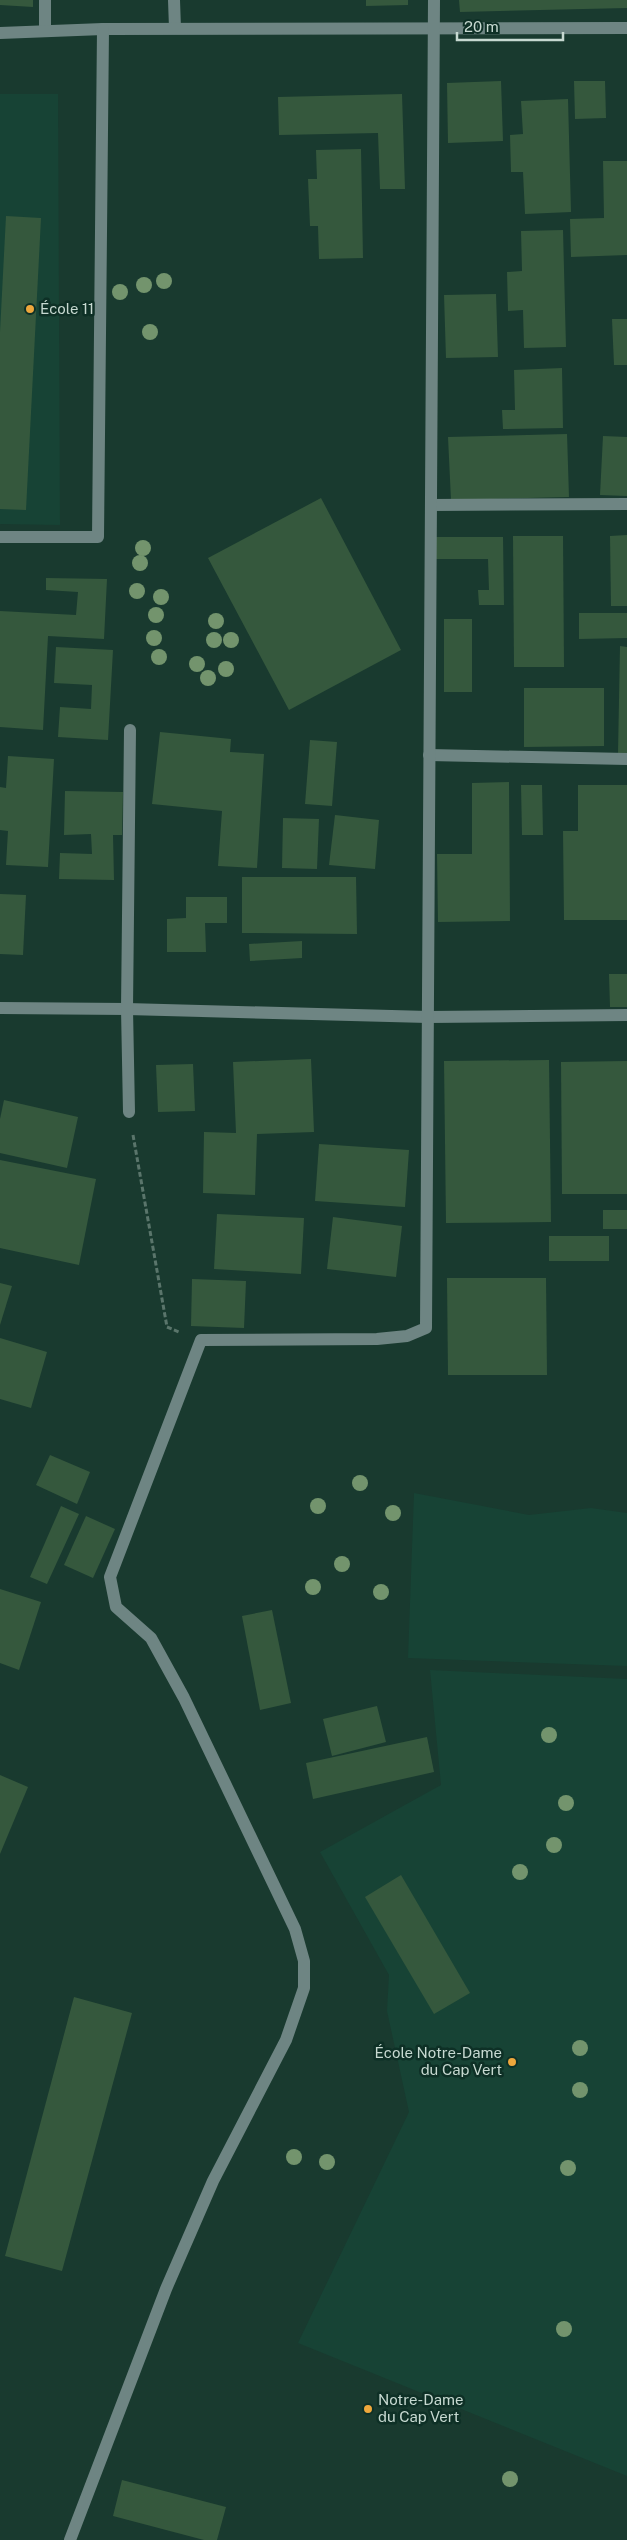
<svg xmlns="http://www.w3.org/2000/svg" width="627" height="2540" viewBox="0 0 627 2540" font-family="'Public Sans',sans-serif">
<style>
.built{fill:#174335}
.building{fill:#35583d}
.lines{fill:none;stroke-linecap:round;stroke-linejoin:round}
.path{stroke:#5a756b;stroke-width:3;stroke-dasharray:5 2.5;stroke-linecap:butt}
.minor{stroke:#6e8583;stroke-width:12}
.tree{fill:#73946d}
.poi-dot{fill:#eea73c;stroke:#0e3026;stroke-width:2}
.labels{text-anchor:middle;stroke-width:5;stroke-linejoin:round;paint-order:stroke}
.poi-label{font-size:15px;fill:#c7d9d1;stroke:#0e3026;text-anchor:start}
</style>
<rect width="100%" height="100%" fill="#193a2f"/>
<g class="built">
<polygon points="0,94 58,94 60,525 0,524"/>
<polygon points="414,1493 529,1515 591,1508 627,1513 627,1666 408,1658"/>
<polygon points="430,1670 627,1679 627,2476 298,2343 409,2112 387,2011 389,1975 320,1852 441,1785"/>
</g>
<g class="building">
<polygon points="0,0 33,0 33,7 0,5"/>
<polygon points="366,0 408,0 408,5 366,6"/>
<polygon points="459,0 627,0 627,8 460,12"/>
<polygon points="501,81 503,141 448,143 447,83"/>
<polygon points="574,81 605,81 606,118 575,119"/>
<polygon points="402,94 405,189 380,189 378,133 279,135 278,97"/>
<polygon points="568,99 571,212 525,214 523,172 511,172 510,135 523,134 521,101"/>
<polygon points="361,149 363,258 319,259 318,226 310,226 308,179 317,179 316,150"/>
<polygon points="603,161 627,161 627,255 571,257 570,219 604,218"/>
<polygon points="6,216 41,218 26,510 0,509 0,332"/>
<polygon points="563,230 566,347 524,348 523,310 508,311 507,272 522,271 521,231"/>
<polygon points="496,294 498,357 446,358 444,295"/>
<polygon points="612,319 627,319 627,365 614,365"/>
<polygon points="562,368 563,428 503,429 502,410 515,410 514,370"/>
<polygon points="567,434 569,497 451,500 448,437"/>
<polygon points="603,436 627,437 627,496 600,495"/>
<polygon points="321,498 401,650 289,710 208,558"/>
<polygon points="627,535 627,606 611,606 610,536"/>
<polygon points="513,536 563,536 564,667 514,667"/>
<polygon points="434,537 503,537 504,605 479,605 478,590 489,590 488,559 434,559"/>
<polygon points="46,578 107,579 104,639 48,636 43,730 0,727 0,611 76,615 78,592 46,590"/>
<polygon points="579,613 627,613 627,638 579,639"/>
<rect x="444" y="619" width="28" height="73"/>
<polygon points="620,646 627,647 627,754 618,754"/>
<polygon points="56,647 113,650 108,740 58,737 60,707 91,709 92,685 54,683"/>
<polygon points="524,688 604,688 604,746 524,747"/>
<polygon points="160,732 231,739 230,752 264,754 257,868 218,866 222,811 152,804"/>
<polygon points="310,740 337,742 332,806 305,804"/>
<polygon points="8,756 54,759 48,867 6,865 8,831 0,830 0,787 6,788"/>
<polygon points="509,782 510,921 438,922 437,854 472,854 472,783"/>
<polygon points="521,785 542,785 543,835 522,835"/>
<polygon points="578,785 627,785 627,920 564,920 563,831 578,831"/>
<polygon points="65,791 123,792 122,835 113,835 114,880 59,879 60,853 92,854 91,834 64,835"/>
<polygon points="335,815 379,820 375,869 329,865"/>
<polygon points="283,818 319,819 317,869 282,868"/>
<polygon points="242,877 356,877 357,934 242,933"/>
<polygon points="0,894 26,895 23,955 0,954"/>
<polygon points="186,897 227,897 227,923 205,923 206,952 167,952 167,919 186,918"/>
<polygon points="302,941 302,958 250,961 249,944"/>
<polygon points="609,974 627,974 627,1007 610,1007"/>
<polygon points="311,1059 314,1132 257,1134 255,1195 203,1193 204,1132 236,1133 233,1062"/>
<polygon points="549,1060 551,1222 446,1223 444,1061"/>
<polygon points="627,1061 627,1194 562,1194 561,1062"/>
<polygon points="193,1064 195,1111 158,1112 156,1065"/>
<polygon points="4,1100 78,1117 67,1168 0,1153 0,1119"/>
<polygon points="319,1144 409,1150 405,1207 315,1201"/>
<polygon points="0,1160 96,1179 79,1265 0,1248"/>
<rect x="603" y="1210" width="24" height="19"/>
<polygon points="217,1214 304,1218 301,1274 214,1269"/>
<polygon points="333,1217 402,1226 396,1277 327,1269"/>
<rect x="549" y="1236" width="60" height="25"/>
<polygon points="447,1278 546,1278 547,1375 448,1375"/>
<polygon points="192,1279 246,1281 244,1328 191,1326"/>
<polygon points="0,1283 12,1286 0,1325"/>
<polygon points="0,1338 47,1352 31,1408 0,1399"/>
<polygon points="50,1455 90,1472 77,1504 36,1485"/>
<polygon points="61,1506 79,1514 47,1584 30,1577"/>
<polygon points="86,1516 115,1529 93,1578 64,1565"/>
<polygon points="0,1589 41,1602 19,1670 0,1663"/>
<polygon points="272,1610 291,1703 260,1710 242,1616"/>
<polygon points="377,1706 386,1742 332,1756 323,1719"/>
<polygon points="427,1737 434,1772 313,1799 306,1763"/>
<polygon points="0,1775 28,1787 0,1854"/>
<polygon points="401,1875 470,1993 434,2014 365,1897"/>
<polygon points="74,1997 132,2013 62,2271 5,2256"/>
<polygon points="122,2480 226,2507 217,2540 204,2540 113,2516"/>
</g>
<g class="lines">
<polyline class="path" points="133,1135 167,1327 179,1332"/>
<g class="minor">
<polyline points="174,0 175,28"/>
<polyline points="45,31 45,0"/>
<polyline points="0,33 103,29 627,28"/>
<polyline points="431,505 627,504"/>
<polyline points="0,537 98,537 103,29"/>
<polyline points="429,755 627,759"/>
<polyline points="0,1008 127,1009 428,1017 627,1015"/>
<polyline points="129,1112 127,1009 130,730"/>
<polyline points="70,2540 166,2289 213,2181 286,2040 304,1988 304,1961 295,1929 184,1698 151,1638 116,1607 110,1577 201,1340 377,1339 407,1336 426,1328 434,0"/>
</g>
</g>
<g class="tree">
<circle cx="164" cy="281" r="8"/>
<circle cx="144" cy="285" r="8"/>
<circle cx="120" cy="292" r="8"/>
<circle cx="150" cy="332" r="8"/>
<circle cx="143" cy="548" r="8"/>
<circle cx="140" cy="563" r="8"/>
<circle cx="137" cy="591" r="8"/>
<circle cx="161" cy="597" r="8"/>
<circle cx="156" cy="615" r="8"/>
<circle cx="216" cy="621" r="8"/>
<circle cx="154" cy="638" r="8"/>
<circle cx="214" cy="640" r="8"/>
<circle cx="231" cy="640" r="8"/>
<circle cx="159" cy="657" r="8"/>
<circle cx="197" cy="664" r="8"/>
<circle cx="226" cy="669" r="8"/>
<circle cx="208" cy="678" r="8"/>
<circle cx="360" cy="1483" r="8"/>
<circle cx="318" cy="1506" r="8"/>
<circle cx="393" cy="1513" r="8"/>
<circle cx="342" cy="1564" r="8"/>
<circle cx="313" cy="1587" r="8"/>
<circle cx="381" cy="1592" r="8"/>
<circle cx="549" cy="1735" r="8"/>
<circle cx="566" cy="1803" r="8"/>
<circle cx="554" cy="1845" r="8"/>
<circle cx="520" cy="1872" r="8"/>
<circle cx="580" cy="2048" r="8"/>
<circle cx="580" cy="2090" r="8"/>
<circle cx="294" cy="2157" r="8"/>
<circle cx="327" cy="2162" r="8"/>
<circle cx="568" cy="2168" r="8"/>
<circle cx="564" cy="2329" r="8"/>
<circle cx="510" cy="2479" r="8"/>
</g>
<g class="poi-dot">
<circle cx="30" cy="309" r="5"/>
<circle cx="512" cy="2062" r="5"/>
<circle cx="368" cy="2409" r="5"/>
</g>
<g class="labels">
<g class="poi-label">
<text x="40" y="314">École 11</text>
<text x="502" y="2058" text-anchor="end">École Notre-Dame<tspan x="502" dy="17">du Cap Vert</tspan></text>
<text x="378" y="2405">Notre-Dame<tspan x="378" dy="17">du Cap Vert</tspan></text>
</g>
</g>
<path d="M457 32v8h106v-8" fill="none" stroke="#c7d9d1" stroke-width="2.5"/>
<text x="464" y="32" font-size="15" fill="#c7d9d1" stroke="#0e3026" stroke-width="4" paint-order="stroke">20 m</text>
</svg>
